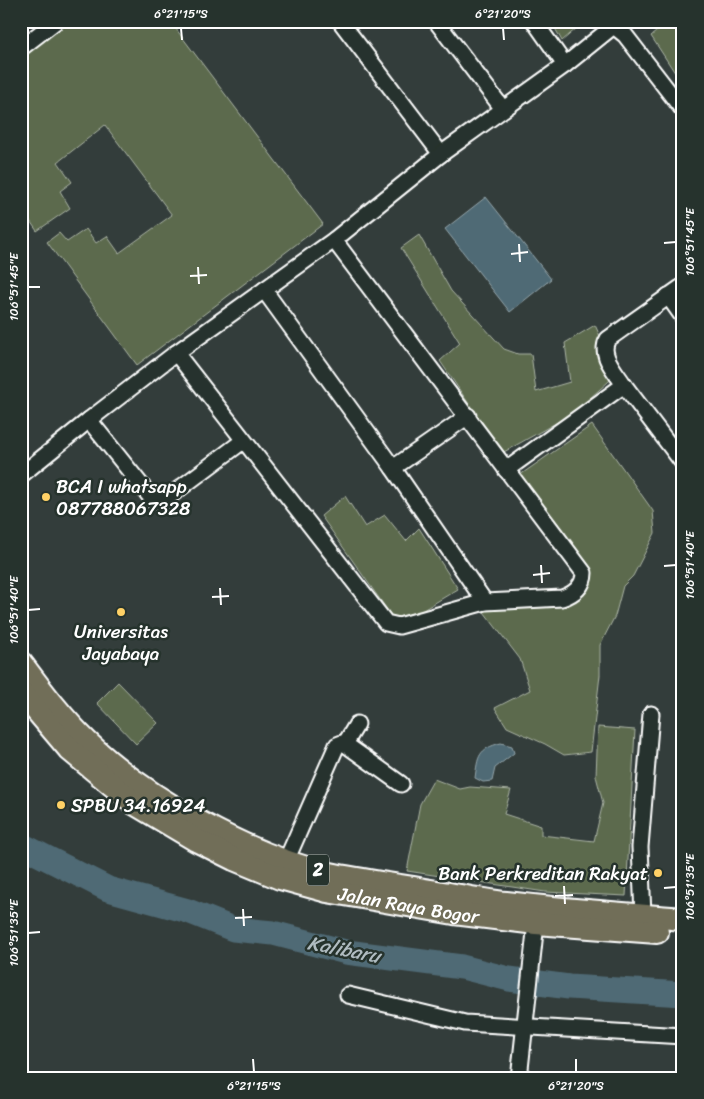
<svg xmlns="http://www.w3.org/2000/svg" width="704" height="1099" viewBox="0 0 704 1099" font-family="Sriracha,sans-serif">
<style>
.green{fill:#5b6b4e;stroke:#adb5a6}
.water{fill:#4f6a75;stroke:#95a6ac}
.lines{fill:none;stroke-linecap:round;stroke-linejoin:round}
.river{stroke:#4f6a75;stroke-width:25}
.minor-casing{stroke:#fff;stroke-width:19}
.highway-casing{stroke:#fff;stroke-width:26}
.minor{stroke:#26332d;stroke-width:15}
.highway{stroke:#716e59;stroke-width:22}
.ticks{fill:none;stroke:#fff;stroke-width:2}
.poi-dot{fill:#ffd166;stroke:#26332d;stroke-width:2}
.labels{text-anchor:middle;stroke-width:5;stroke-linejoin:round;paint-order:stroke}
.shield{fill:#26332d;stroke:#bec2c0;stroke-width:1}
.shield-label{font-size:18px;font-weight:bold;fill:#fff}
.poi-label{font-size:19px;fill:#fff;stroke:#26332d;text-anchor:start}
.street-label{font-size:19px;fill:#fff;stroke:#26332d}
.water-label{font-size:20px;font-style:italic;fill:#b0bcc1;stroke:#26332d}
.neatline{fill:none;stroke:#fff;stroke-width:2}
.ticks-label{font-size:12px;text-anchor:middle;fill:#fff}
</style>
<rect width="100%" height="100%" fill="#333d3b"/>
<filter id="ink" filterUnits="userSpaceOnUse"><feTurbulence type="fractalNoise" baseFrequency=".02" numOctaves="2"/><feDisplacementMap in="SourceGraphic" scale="10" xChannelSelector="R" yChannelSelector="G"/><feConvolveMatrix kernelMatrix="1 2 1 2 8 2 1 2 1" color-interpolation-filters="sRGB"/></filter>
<g filter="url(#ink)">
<g class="green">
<polygon points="69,21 170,21 323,224 137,365 47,242 59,233 67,242 86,229 96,243 107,236 119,253 172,215 105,125 58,162 72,182 60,191 70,208 37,231 21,208 21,57"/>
<polygon points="551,21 585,21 562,41"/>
<polygon points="669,21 683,21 683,85 651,36"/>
<polygon points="419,235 451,291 504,349 518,354 531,354 536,392 570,382 565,343 595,325 617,374 572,414 502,453 440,361 460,343 401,248"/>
<polygon points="592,425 653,511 655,533 633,576 623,586 615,616 600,645 600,675 591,752 564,755 545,744 507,727 495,708 530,690 520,659 481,608 565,602 583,563 566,534 520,475"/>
<polygon points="345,496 365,527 385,515 406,541 419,528 458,589 398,625 321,516"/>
<polygon points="118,682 158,723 136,744 97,703"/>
<polygon points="598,727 635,730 626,896 545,892 407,871 420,804 434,779 460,789 470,787 511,790 504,814 541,826 541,835 594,841 603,803 596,776"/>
</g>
<g class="water">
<polygon points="486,197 551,279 510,312 445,229"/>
<path d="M501 743 512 746 514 753 495 768 492 781 483 782 475 778C478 756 478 749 501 743Z"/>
</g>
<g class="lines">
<polyline class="river" points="21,845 108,889 188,911 233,929 273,933 346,952 462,967 509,979 569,987 683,994"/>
<g class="minor-casing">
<g id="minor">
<polyline points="340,21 441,154"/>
<polyline points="436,21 503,109"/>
<polyline points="21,48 56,21"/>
<polyline points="565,65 611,28 615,27 625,35 683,110"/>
<polyline points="264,290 393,468 485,602"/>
<polyline points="668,296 683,317"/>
<path d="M176 353 386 623 399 626 485 602 562 598C574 594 584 586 584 573L334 240"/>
<path d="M624 385C616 372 598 354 608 339L683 286"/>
<polyline points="89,420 176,353 334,240 441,154 565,65 534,21"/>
<polyline points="393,468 468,416"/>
<polyline points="506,470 624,385 683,463"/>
<polyline points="21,475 89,420 153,500 158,502 163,501 243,441"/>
<polyline points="345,744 357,724"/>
<polyline points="286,861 337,745 342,743 345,744 401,784"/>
<polyline points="643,915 640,847 651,714"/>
<polyline points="348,995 465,1023 683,1036"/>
<polyline points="519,1078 536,923"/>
</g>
</g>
<g class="highway-casing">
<g id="highway">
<path d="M21 663C42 691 62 718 87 742 145 798 250 857 330 874 363 881 398 885 431 891 456 895 481 900 506 903 564 910 624 914 683 919"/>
<path id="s1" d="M21 692 70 750 134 803 196 840 234 859 280 878 327 891 454 913 536 923 657 932"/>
</g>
</g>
<use href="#minor" class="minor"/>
<use href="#highway" class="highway"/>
</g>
</g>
<path class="ticks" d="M181 28 182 40M503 28 504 40M664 243 676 242M519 244 520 262M511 254 528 252M198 267 199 284M190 276 207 275M28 287H40M541 565 542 583M664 566 676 565M533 575 550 573M220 588 221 605M212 597 229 596M28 610 40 609M564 886 565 904M664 888 676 887M555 896 573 895M243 909 244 926M235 918 252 917M28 933 40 932M253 1059 254 1072M576 1059V1072"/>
<g class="poi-dot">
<circle cx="46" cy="497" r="5"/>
<circle cx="121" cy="612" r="5"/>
<circle cx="61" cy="805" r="5"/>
<circle cx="658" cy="873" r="5"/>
</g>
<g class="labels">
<rect class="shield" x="307" y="854.5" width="22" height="31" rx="4"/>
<g class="shield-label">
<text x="318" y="876">2</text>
</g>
<g class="poi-label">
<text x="56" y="493">BCA I whatsapp<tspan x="56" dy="22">087788067328</tspan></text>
<text x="121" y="638" text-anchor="middle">Universitas<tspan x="121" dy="22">Jayabaya</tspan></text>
<text x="71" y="812">SPBU 34.16924</text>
<text x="648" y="880" text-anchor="end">Bank Perkreditan Rakyat</text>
</g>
<g class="street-label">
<text dy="7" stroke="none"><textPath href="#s1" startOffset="455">Jalan Raya Bogor</textPath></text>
</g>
<g class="water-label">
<text transform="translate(344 949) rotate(11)" y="7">Kalibaru</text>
</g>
</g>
<rect width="704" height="1099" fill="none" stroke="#26332d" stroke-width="55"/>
<rect x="28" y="28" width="648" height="1044" class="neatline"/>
<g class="ticks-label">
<text x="181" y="18">6°21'15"S</text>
<text x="503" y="18">6°21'20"S</text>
<text transform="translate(690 242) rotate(-90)" y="4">106°51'45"E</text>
<text transform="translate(14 287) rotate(-90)" y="4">106°51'45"E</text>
<text transform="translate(690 565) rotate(-90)" y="4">106°51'40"E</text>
<text transform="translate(14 610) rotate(-90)" y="4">106°51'40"E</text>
<text transform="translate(690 887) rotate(-90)" y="4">106°51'35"E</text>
<text transform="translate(14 933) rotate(-90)" y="4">106°51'35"E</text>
<text x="254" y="1090">6°21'15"S</text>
<text x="576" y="1090">6°21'20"S</text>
</g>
</svg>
